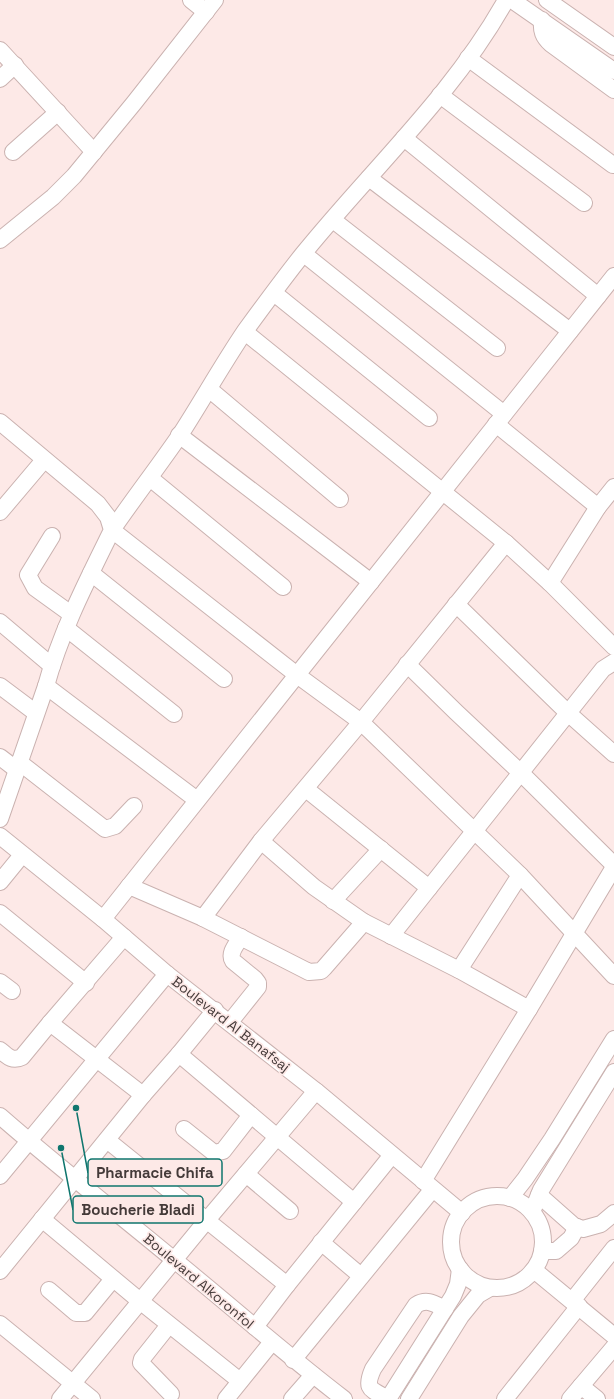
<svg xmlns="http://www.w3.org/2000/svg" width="614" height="1399" viewBox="0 0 614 1399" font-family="'Space Grotesk',sans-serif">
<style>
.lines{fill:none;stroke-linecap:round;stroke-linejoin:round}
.minor-casing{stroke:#cab2b0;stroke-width:18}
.minor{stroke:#fff;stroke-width:16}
.labels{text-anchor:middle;stroke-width:3.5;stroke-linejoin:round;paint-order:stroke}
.street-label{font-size:14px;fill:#443a39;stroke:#fde9e7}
.leader{fill:none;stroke:#0f766e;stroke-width:1.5}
.callout-dot{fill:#0f766e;stroke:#fde9e7;stroke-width:1.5}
.callout{fill:#fde9e7;stroke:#0f766e;stroke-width:1.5}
.callout-label{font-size:15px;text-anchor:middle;font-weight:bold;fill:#443a39}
</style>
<rect width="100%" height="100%" fill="#fde9e7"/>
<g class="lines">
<g class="minor-casing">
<g id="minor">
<polyline points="191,0 206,12"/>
<path d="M506 0C453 95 371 170 303 254 283 279 264 305 245 331 222 365 202 401 180 435 158 467 134 498 112 530L297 675 361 722 520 875 614 976"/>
<polyline points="512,0 614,71"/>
<polyline points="547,0 614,47"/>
<path d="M542 20C541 31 543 37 551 44L614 90"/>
<polyline points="0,50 94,152"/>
<polyline points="468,58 613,165"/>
<polyline points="0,79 15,65"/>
<polyline points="440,95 584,203"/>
<polyline points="404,138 598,296"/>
<polyline points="13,152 58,112"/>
<polyline points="369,178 570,331"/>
<polyline points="333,220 497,348"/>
<polyline points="0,240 53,197 74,176 134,103 215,0"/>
<polyline points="304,254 504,414"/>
<polyline points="274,293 429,418"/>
<polyline points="245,332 506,543 550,583 614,647"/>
<polyline points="209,389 340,499"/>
<path d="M0 422 98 504 108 517 112 530C87 581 61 631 46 686L0 819"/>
<polyline points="496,424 598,507"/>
<polyline points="179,435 371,582"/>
<polyline points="150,478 283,587"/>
<polyline points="0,512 44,460"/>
<polyline points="52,536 28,575 35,588 71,614"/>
<polyline points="91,573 224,679"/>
<polyline points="550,583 598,507 614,487"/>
<polyline points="456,604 568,713 614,754"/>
<polyline points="0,622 52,666"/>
<polyline points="66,628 174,714"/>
<polyline points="407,664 456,712 521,773 614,865"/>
<polyline points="0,686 36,713"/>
<polyline points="46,686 197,800"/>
<polyline points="0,757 17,770"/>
<polyline points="19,762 105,829 115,826 134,806"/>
<polyline points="306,789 429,888"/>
<polyline points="0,836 103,919 167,974 316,1091 462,1213"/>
<polyline points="261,841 314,887 364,922 459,970 529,1009"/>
<polyline points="0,882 22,855"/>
<polyline points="129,886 203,918 309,972 321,971 324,968 364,922"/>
<polyline points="333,901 381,849"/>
<polyline points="0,913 86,983"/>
<polyline points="203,918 261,841 361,722 506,543"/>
<polyline points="103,919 614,276"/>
<polyline points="391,936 603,669 614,662"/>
<polyline points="459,970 520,875"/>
<polyline points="0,982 12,991"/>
<path d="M230 1022 258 987V983L255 979 233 961C228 953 237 944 241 937"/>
<polyline points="50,1023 143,1095"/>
<path d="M0 1050C7 1056 12 1062 22 1057L50 1023 124 937"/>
<polyline points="179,1054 354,1202"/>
<path d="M0 1116C56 1165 115 1211 173 1259 230 1305 285 1354 344 1399"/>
<polyline points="184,1129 214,1153 223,1151 251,1115"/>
<polyline points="107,1140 287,1285"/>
<polyline points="246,1174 290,1211"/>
<polyline points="0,1176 167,974"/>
<polyline points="423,1181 529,1009 614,867"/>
<polyline points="539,1195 574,1226 583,1229 601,1224 614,1213"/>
<circle cx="497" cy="1242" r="46"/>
<polyline points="510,1198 525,1179 552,1139 614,1039"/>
<polyline points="532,1212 541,1190 614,1072"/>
<polyline points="42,1219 140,1301 240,1381"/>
<polyline points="321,1242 361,1276"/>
<polyline points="542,1251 556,1251 571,1238 577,1227"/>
<polyline points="534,1270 614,1336"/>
<polyline points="0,1271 143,1095 179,1054 215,1010"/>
<polyline points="49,1290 76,1313 85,1313 113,1279"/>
<polyline points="572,1301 614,1248"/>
<polyline points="0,1324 92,1399"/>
<polyline points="169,1325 142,1359 141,1363 171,1394"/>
<polyline points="255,1327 287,1285 392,1155"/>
<polyline points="293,1360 432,1190"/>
<polyline points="581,1386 597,1399"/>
<polyline points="60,1399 207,1220 316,1091"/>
<polyline points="226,1399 272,1342"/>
<polyline points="292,1399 313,1375"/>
<path d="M388 1399C371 1389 364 1390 373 1369L416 1305C427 1298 435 1304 445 1309"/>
<polyline points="388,1399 453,1296 458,1284 460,1269"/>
<polyline points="409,1399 461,1316 478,1295 490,1288"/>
<polyline points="505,1399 579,1306"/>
<polyline points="570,1399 614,1347"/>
</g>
</g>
<use href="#minor" class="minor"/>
</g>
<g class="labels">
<g class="street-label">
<text transform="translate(231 1024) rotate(38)" y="5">Boulevard Al Banafsaj</text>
<text transform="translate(199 1281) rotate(40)" y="5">Boulevard Alkoronfol</text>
</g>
</g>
<path class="leader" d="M76 1108L88 1173M61 1148L73 1210"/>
<g class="callout-dot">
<circle cx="76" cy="1108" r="4"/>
<circle cx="61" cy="1148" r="4"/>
</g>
<g class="callout">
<rect x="88" y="1159" width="134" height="27" rx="4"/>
<rect x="73" y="1196" width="130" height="27" rx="4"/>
</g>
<g class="callout-label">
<text x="155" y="1178">Pharmacie Chifa</text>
<text x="138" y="1215">Boucherie Bladi</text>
</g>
</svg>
